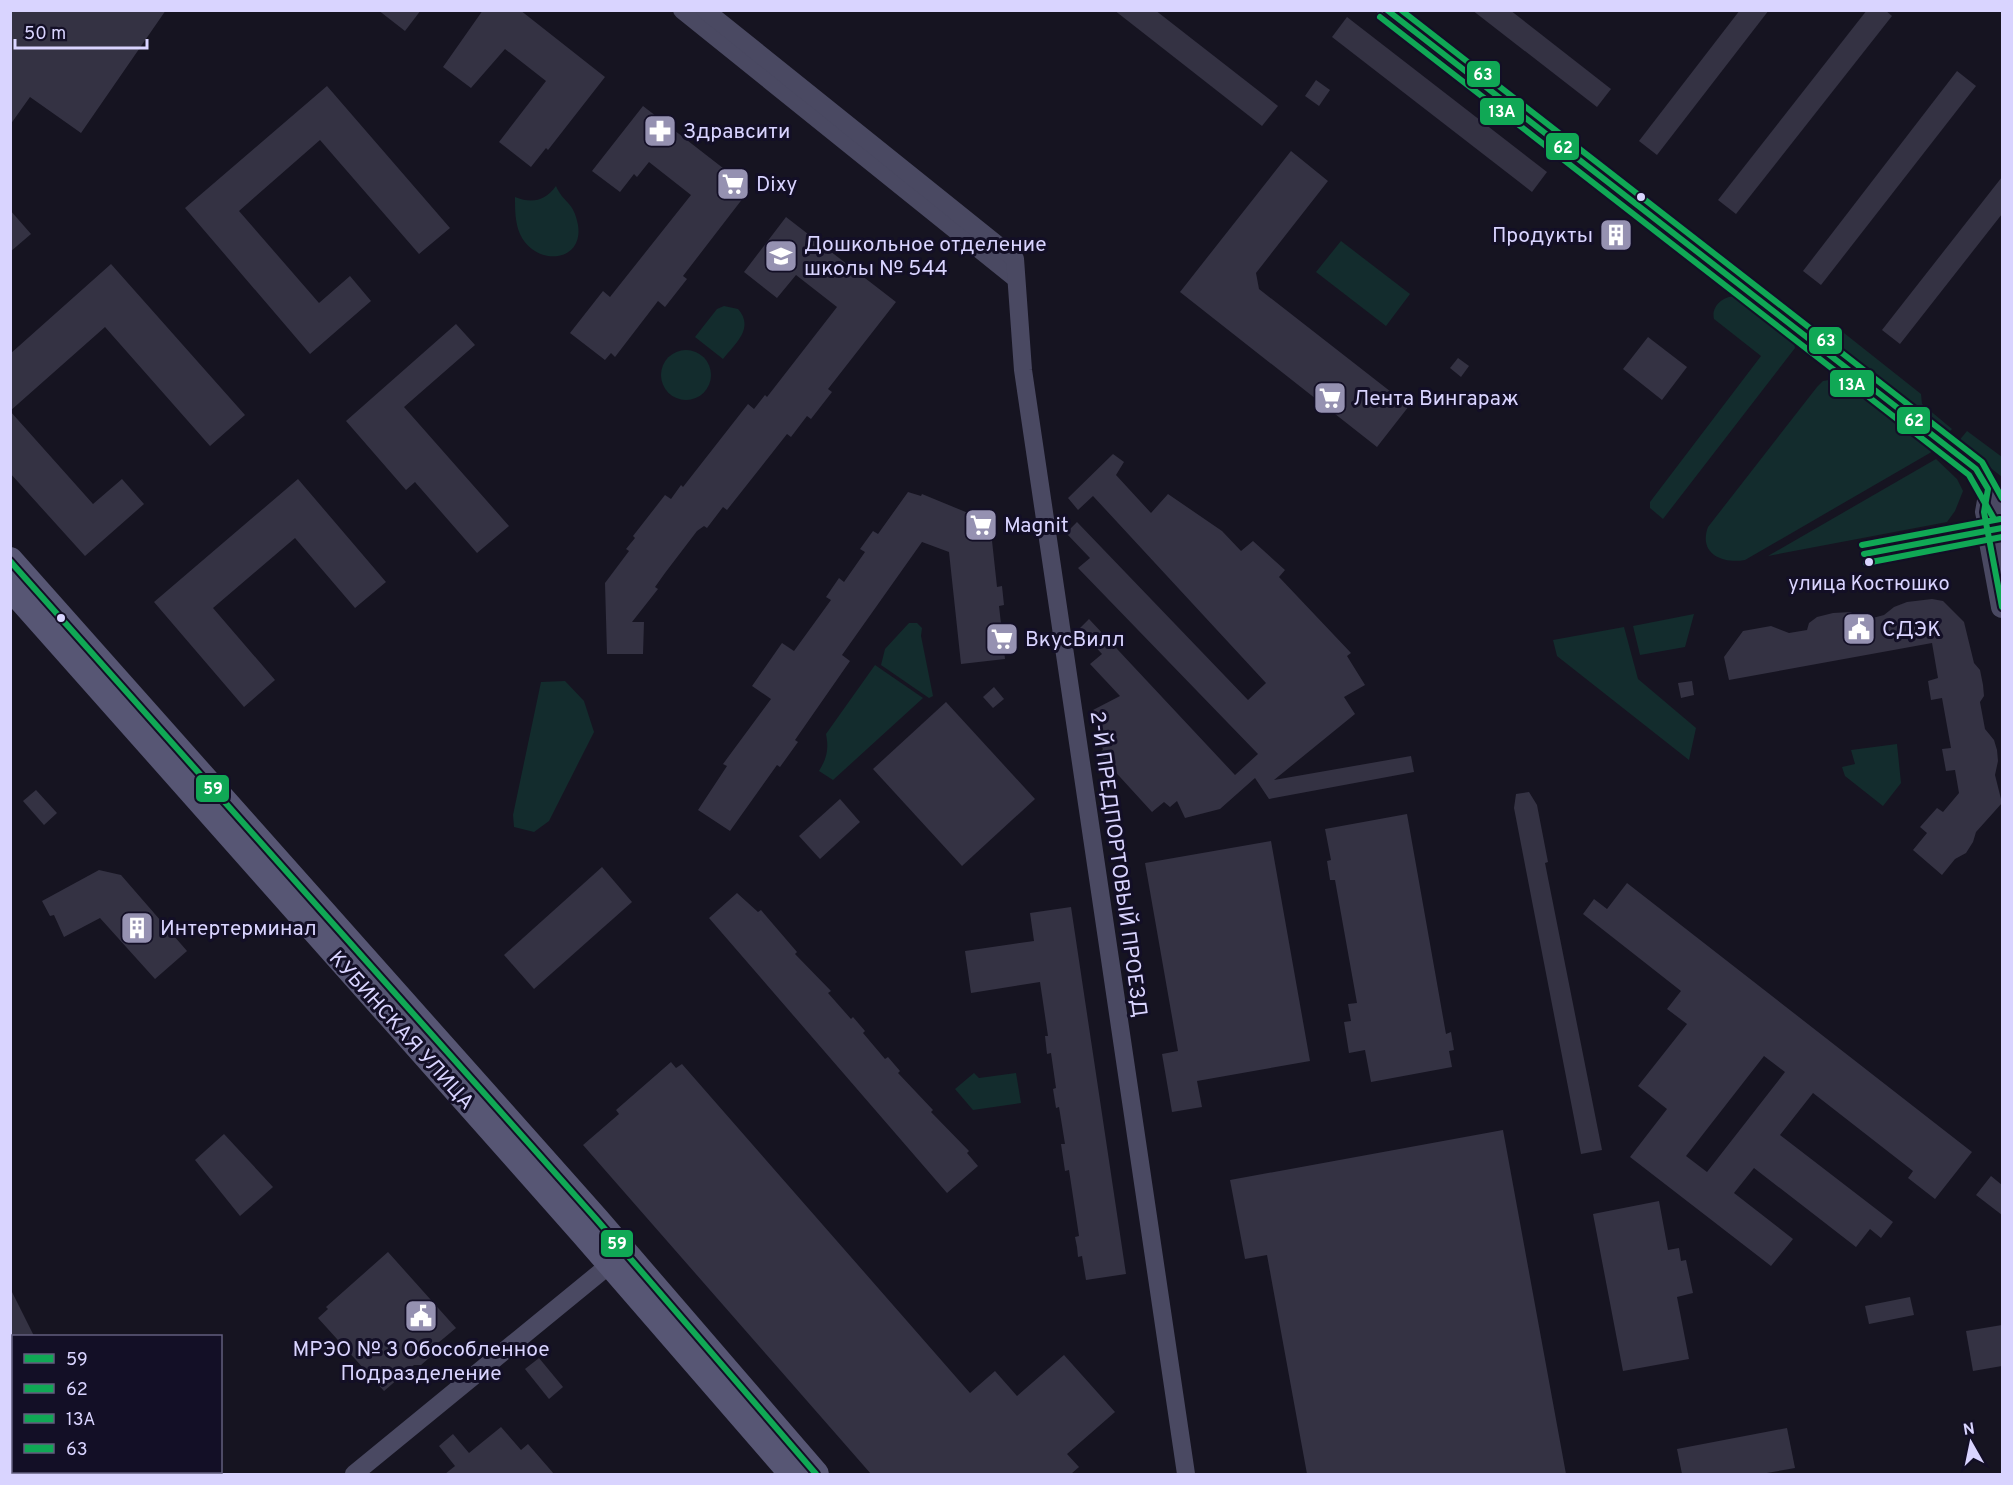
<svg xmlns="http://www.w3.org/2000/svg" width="2013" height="1485" viewBox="0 0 2013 1485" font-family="Overpass,sans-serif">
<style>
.green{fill:#132c2d}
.building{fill:#343243;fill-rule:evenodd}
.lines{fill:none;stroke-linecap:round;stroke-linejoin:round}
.minor{stroke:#4a4962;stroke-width:18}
.tertiary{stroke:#4a4962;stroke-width:22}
.secondary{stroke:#575674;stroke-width:26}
.bus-1-casing{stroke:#130f26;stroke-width:10}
.bus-2-casing{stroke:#130f26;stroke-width:10}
.bus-3-casing{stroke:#130f26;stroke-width:10}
.bus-4-casing{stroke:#130f26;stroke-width:10}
.bus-1{stroke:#10a855;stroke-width:6}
.bus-2{stroke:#10a855;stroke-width:6}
.bus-3{stroke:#10a855;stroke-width:6}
.bus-4{stroke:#10a855;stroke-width:6}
.bus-dot{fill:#d9d4ff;stroke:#130f26;stroke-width:2}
.labels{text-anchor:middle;stroke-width:6;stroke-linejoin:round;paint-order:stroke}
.bus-label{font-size:20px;fill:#d9d4ff;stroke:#130f26}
.poi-label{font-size:21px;fill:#d9d4ff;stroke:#130f26;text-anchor:start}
.street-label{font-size:21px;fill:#d9d4ff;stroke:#130f26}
.line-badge{stroke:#130f26;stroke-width:2}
.badge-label{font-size:16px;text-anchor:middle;font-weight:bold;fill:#fff}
</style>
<rect width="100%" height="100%" fill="#161421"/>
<g class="green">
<path d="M556 186C563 203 574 201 578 225 584 263 535 267 520 234 515 223 515 209 515 197 532 204 545 201 556 186Z"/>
<polygon points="1341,241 1410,294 1386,326 1316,272"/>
<path d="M1734 296 1793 339 1795 348 1663 519 1650 508V502L1761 356 1714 319C1711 307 1722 297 1734 296Z"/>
<path d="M724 306 738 309C755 328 735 344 723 359L695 337 717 309Z"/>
<polygon points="1844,333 1921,394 1922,404 1952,429 1947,434 1835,345"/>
<circle cx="686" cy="375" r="25"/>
<path d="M1835 379 1851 384 1935 450 1745 560C1723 564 1698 554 1708 527L1817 387 1823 381Z"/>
<polygon points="1967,431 2002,457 2002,477 1958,442"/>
<polygon points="1936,459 1957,479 1963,491 1955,511 1947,522 1768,556"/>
<polygon points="1694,614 1685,647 1640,655 1633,626"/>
<polygon points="909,623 917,623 922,628 921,636 933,696 929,698 881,665 885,649"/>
<polygon points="1624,627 1638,679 1696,728 1689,760 1557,656 1553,640"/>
<path d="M875 665 923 698 833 780 819 771C827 758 829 749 826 734Z"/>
<polygon points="565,681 584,701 594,732 549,821 534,832 514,827 513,815 541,682"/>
<polygon points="1897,744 1901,783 1883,806 1845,776 1842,767 1855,764 1851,750"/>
<polygon points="974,1073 979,1078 1016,1073 1021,1103 973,1110 955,1089"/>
</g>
<g class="building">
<polygon points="10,10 166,10 81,133 30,97 10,125"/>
<polygon points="378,10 421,10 405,31"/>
<polygon points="483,10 520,10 605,77 548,150 546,148 531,167 499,142 546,81 505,49 471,88 443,67"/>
<polygon points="1114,10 1155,10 1278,106 1262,126"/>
<polygon points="1472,10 1510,10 1611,89 1597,107"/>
<polygon points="1740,10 1769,10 1657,155 1639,141"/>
<polygon points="1867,10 1885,10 1892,16 1736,214 1718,200"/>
<polygon points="1347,17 1547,172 1532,192 1332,37"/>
<polygon points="1957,71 1976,86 1821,285 1803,271"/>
<polygon points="1316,80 1330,90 1319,106 1305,96"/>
<polygon points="327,86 450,228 419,254 320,140 239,211 319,303 350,276 371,301 310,354 185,208"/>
<polygon points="643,106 750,189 683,276 687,279 665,307 658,301 615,357 611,353 605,360 570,333 603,291 610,297 691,195 649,162 637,177 634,174 620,192 592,171"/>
<polygon points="1291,151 1328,181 1256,273 1259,289 1409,406 1377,447 1180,292"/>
<polygon points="2002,177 2002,214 1900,344 1882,330"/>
<polygon points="10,210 31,234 10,252"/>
<polygon points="786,217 896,302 828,389 832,392 811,419 807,416 791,437 787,434 727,510 723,507 707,528 704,526 697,531 665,573 655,587 658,589 632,622 644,622 643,654 607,654 605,583 629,551 626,549 635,538 633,536 665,495 671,499 681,485 683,487 748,404 754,409 765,395 767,397 837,307 796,275 777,298 744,272"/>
<polygon points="111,264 245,415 210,446 105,327 10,411 10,354"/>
<polygon points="456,324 475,345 404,407 509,526 477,553 415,482 406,490 346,421"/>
<polygon points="1648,337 1687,367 1662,400 1623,369"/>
<polygon points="1458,358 1469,366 1461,377 1450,368"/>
<polygon points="10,411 93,504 122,479 144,504 85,556 10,473"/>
<polygon points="1113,454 1124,462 1116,475 1151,513 1168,494 1222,531 1241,551 1253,541 1285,570 1279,577 1351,653 1347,656 1365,685 1344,697 1355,714 1274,780 1411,756 1414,772 1269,799 1255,778 1220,809 1185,818 1177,801 1170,807 1164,802 1152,812 1099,754 1103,749 1094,738 1101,733 1093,723 1100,717 1093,710 1120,696 1090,664 1102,654 1079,629 1089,619 1235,775 1258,754 1078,568 1090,558 1066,533 1077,522 1248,700 1266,683 1093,496 1078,510 1068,498"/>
<polygon points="298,479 386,582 355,608 295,538 213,608 275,680 244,707 154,602"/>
<polygon points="908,492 921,496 922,494 990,522 997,587 1002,586 1004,605 999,606 1005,659 961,664 949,552 922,542 842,655 850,661 795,740 798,742 780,767 777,765 730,831 698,810 727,766 723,764 771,699 752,686 782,643 794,651 831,600 826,597 839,578 844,582 865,552 860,549 873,531 878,534"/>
<polygon points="1932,599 1943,601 1964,622 1974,663 1980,670 1983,685 1984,696 1980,702 1985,729 1994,740 1997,750 1998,761 1995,775 2002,803 1976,832 1973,842 1966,853 1955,859 1942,875 1913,850 1927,833 1920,827 1937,808 1943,812 1959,793 1955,770 1946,771 1942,749 1951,748 1942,698 1931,700 1928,681 1938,678 1932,643 1729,680 1724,657 1743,631 1771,626 1789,633 1807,630 1809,623 1817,617 1833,613 1851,612 1858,620 1869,619 1884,615 1894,607 1907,602"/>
<polygon points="1692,681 1694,695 1681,698 1678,683"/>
<polygon points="994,687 1004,699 993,708 983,697"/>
<polygon points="946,702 1035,799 962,866 873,769"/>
<polygon points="36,790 57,813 44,825 23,801"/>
<polygon points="1529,792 1537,805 1548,862 1545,863 1602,1150 1581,1154 1514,808 1516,794"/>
<polygon points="840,799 860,822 820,859 799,836"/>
<polygon points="1407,814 1446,1034 1451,1032 1454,1050 1449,1051 1452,1067 1371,1082 1365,1050 1349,1053 1344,1022 1351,1021 1348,1004 1357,1003 1335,880 1330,880 1327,861 1331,860 1325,829"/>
<polygon points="1271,841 1310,1061 1197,1081 1202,1107 1172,1112 1162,1054 1178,1051 1145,863"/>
<polygon points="602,867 632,902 534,989 504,955"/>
<polygon points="99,870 121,875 187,951 155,979 100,918 64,937 54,915 50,916 42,901"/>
<path d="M1627 883 1972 1152 1935 1199 1908 1178 1913 1171 1813 1093 1780 1135 1893 1222 1881 1238 1870 1229 1856 1247 1754 1168 1734 1193 1793 1239 1771 1266 1630 1157 1667 1109 1638 1086 1687 1024 1667 1009 1681 991 1583 914 1594 899 1607 909ZM1764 1056 1785 1072 1707 1172 1686 1156Z"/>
<polygon points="737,893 758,912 761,910 797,952 795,954 831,991 828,993 851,1019 853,1017 865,1031 863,1033 885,1059 888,1057 900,1071 898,1073 933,1110 931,1112 969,1151 967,1153 978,1166 947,1193 709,918"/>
<polygon points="1071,907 1126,1274 1086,1280 1082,1256 1078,1257 1077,1247 1075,1237 1079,1236 1069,1170 1065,1171 1061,1144 1065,1144 1059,1107 1056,1108 1053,1089 1056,1088 1051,1053 1047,1054 1045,1036 1048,1036 1040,982 971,993 965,951 1034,941 1030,913"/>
<polygon points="671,1062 676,1068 682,1064 970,1393 995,1371 1017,1396 1064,1355 1115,1412 1067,1454 1079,1467 1071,1474 871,1474 583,1145 619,1114 616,1110"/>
<polygon points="1503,1130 1566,1474 1307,1474 1267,1255 1245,1259 1230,1180"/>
<polygon points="224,1134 273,1187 240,1216 195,1160"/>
<polygon points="1991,1176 2002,1185 2002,1215 1976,1195"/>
<polygon points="1659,1201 1668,1250 1679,1248 1681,1261 1686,1260 1693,1293 1677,1297 1689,1359 1623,1371 1593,1214"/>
<polygon points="388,1252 456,1328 438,1343 437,1351 421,1365 414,1365 384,1391 318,1318 328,1309 326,1307"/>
<polygon points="10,1288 34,1336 10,1336"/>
<polygon points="1910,1297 1914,1315 1869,1324 1865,1306"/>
<polygon points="2002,1325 2002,1366 1973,1371 1966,1331"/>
<polygon points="539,1358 563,1387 549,1399 525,1369"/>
<polygon points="501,1427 521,1450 528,1444 554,1474 445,1474 455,1466 439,1446 453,1434 469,1453"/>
<polygon points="1787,1428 1795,1468 1761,1474 1682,1474 1677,1449"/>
</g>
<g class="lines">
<g class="minor">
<polyline points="682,10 1015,278"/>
<polyline points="705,10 1015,259 1023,370 1186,1474"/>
<polyline points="1386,10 1976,469 2002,515"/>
<polyline points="1988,489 1984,512 1988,531"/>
<polyline points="354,1474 619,1257"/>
</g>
<polyline class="tertiary" points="2002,528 1988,531 2002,607"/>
<g class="secondary">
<polyline points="10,560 597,1220 816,1474"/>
<polyline points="10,587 583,1233 792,1474"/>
</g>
<g class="bus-1-casing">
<polyline id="bus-1" points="10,561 597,1220 816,1474"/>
</g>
<g class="bus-2-casing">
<g id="bus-2">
<polyline points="1387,10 1976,469 1988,489 1984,512 2002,607"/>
<polyline points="1864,554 2002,528"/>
</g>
</g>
<g class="bus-3-casing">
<g id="bus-3">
<polyline points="1380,17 1969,475 1994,519"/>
<polyline points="1866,563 2002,537"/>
</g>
</g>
<g class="bus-4-casing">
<g id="bus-4">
<polyline points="1401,10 1982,462 2002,498"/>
<polyline points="1862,545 2000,519"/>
</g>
</g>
<use href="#bus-1" class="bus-1"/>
<use href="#bus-2" class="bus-2"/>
<use href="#bus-3" class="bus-3"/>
<use href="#bus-4" class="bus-4"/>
</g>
<defs>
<g id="pharmacy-square" transform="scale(1.725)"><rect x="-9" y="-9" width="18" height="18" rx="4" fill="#9591b1" stroke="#130f26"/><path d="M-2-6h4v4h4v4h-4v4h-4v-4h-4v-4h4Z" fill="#fff"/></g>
<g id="supermarket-square" transform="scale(1.725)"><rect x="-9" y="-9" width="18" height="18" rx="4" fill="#9591b1" stroke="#130f26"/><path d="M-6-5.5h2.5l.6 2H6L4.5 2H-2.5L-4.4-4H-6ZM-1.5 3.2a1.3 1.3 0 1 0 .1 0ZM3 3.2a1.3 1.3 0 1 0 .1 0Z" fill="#fff"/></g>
<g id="building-square" transform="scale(1.725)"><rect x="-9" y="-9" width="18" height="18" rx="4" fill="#9591b1" stroke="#130f26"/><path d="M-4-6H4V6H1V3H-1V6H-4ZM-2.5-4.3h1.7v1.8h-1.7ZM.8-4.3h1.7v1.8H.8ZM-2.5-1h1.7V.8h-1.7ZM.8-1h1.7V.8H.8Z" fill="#fff"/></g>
<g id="school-square" transform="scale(1.725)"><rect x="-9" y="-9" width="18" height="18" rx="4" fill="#9591b1" stroke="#130f26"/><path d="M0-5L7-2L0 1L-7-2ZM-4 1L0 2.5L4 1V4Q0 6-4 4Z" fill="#fff"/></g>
<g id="civic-square" transform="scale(1.725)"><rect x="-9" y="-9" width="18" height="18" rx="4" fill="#9591b1" stroke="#130f26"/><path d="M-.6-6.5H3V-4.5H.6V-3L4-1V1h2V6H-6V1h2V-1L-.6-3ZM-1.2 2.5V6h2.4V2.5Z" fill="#fff"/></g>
</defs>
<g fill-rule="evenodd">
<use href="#pharmacy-square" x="660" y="131"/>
<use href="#supermarket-square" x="733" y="184"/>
<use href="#building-square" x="1616" y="235"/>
<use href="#school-square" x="781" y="256"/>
<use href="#supermarket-square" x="1330" y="398"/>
<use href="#supermarket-square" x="981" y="525"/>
<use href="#civic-square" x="1859" y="629"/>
<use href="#supermarket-square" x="1002" y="639"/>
<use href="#building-square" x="137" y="928"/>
<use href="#civic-square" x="421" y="1316"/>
</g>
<g class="bus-dot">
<circle cx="1641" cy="197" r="5"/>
<circle cx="1869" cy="562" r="5"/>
<circle cx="61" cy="618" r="5"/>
</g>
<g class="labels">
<g class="bus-label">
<text x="1869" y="590">улица Костюшко</text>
</g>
<g class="poi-label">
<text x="683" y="138">Здравсити</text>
<text x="756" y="191">Dixy</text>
<text x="1593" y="242" text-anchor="end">Продукты</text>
<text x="804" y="251">Дошкольное отделение<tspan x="804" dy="24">школы № 544</tspan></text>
<text x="1353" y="405">Лента Вингараж</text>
<text x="1004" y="532">Magnit</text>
<text x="1882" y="636">СДЭК</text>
<text x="1025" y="646">ВкусВилл</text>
<text x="160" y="935">Интертерминал</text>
<text x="421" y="1356" text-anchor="middle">МРЭО № 3 Обособленное<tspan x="421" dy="24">Подразделение</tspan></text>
</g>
<g class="street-label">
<text transform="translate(1119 864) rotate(82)" y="7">2-Й ПРЕДПОРТОВЫЙ ПРОЕЗД</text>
<text transform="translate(402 1030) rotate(48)" y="7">КУБИНСКАЯ УЛИЦА</text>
</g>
</g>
<g class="line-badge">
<rect x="1466" y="60" width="35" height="28" rx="6" fill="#10a855"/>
<rect x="1479" y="97" width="46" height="29" rx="6" fill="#10a855"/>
<rect x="1545" y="132" width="35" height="29" rx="6" fill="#10a855"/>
<rect x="1808" y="326" width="35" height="29" rx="6" fill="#10a855"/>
<rect x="1829" y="369" width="46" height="29" rx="6" fill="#10a855"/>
<rect x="1896" y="406" width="35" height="29" rx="6" fill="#10a855"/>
<rect x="195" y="774" width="35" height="29" rx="6" fill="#10a855"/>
<rect x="600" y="1229" width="34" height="29" rx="6" fill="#10a855"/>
</g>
<g class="badge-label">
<text x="1483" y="80">63</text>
<text x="1502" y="117">13А</text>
<text x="1563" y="153">62</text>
<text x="1826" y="346">63</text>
<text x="1852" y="390">13А</text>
<text x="1914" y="426">62</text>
<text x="213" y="794">59</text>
<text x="617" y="1249">59</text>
</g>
<rect width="2013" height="1485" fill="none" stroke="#d9d4ff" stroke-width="24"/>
<rect x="12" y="1335" width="210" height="138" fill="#130f26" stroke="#625e7d" stroke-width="1.5"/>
<rect x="24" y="1354" width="30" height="9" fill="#10a855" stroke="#625e7d" stroke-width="1.5"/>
<text x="66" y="1365" font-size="18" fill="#d9d4ff">59</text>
<rect x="24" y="1384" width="30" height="9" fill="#10a855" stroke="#625e7d" stroke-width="1.5"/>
<text x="66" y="1395" font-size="18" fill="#d9d4ff">62</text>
<rect x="24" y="1414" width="30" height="9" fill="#10a855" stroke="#625e7d" stroke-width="1.5"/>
<text x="66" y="1425" font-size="18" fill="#d9d4ff">13А</text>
<rect x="24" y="1444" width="30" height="9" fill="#10a855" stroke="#625e7d" stroke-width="1.5"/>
<text x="66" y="1455" font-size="18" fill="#d9d4ff">63</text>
<g transform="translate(1971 1443) rotate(351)" stroke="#130f26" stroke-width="4.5" paint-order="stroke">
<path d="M0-4.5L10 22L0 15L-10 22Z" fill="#d9d4ff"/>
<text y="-9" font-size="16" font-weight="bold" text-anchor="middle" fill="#d9d4ff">N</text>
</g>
<path d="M15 39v9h132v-9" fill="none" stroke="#d9d4ff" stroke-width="3"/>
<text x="24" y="39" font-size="18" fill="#d9d4ff" stroke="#130f26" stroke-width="4.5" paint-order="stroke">50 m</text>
</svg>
